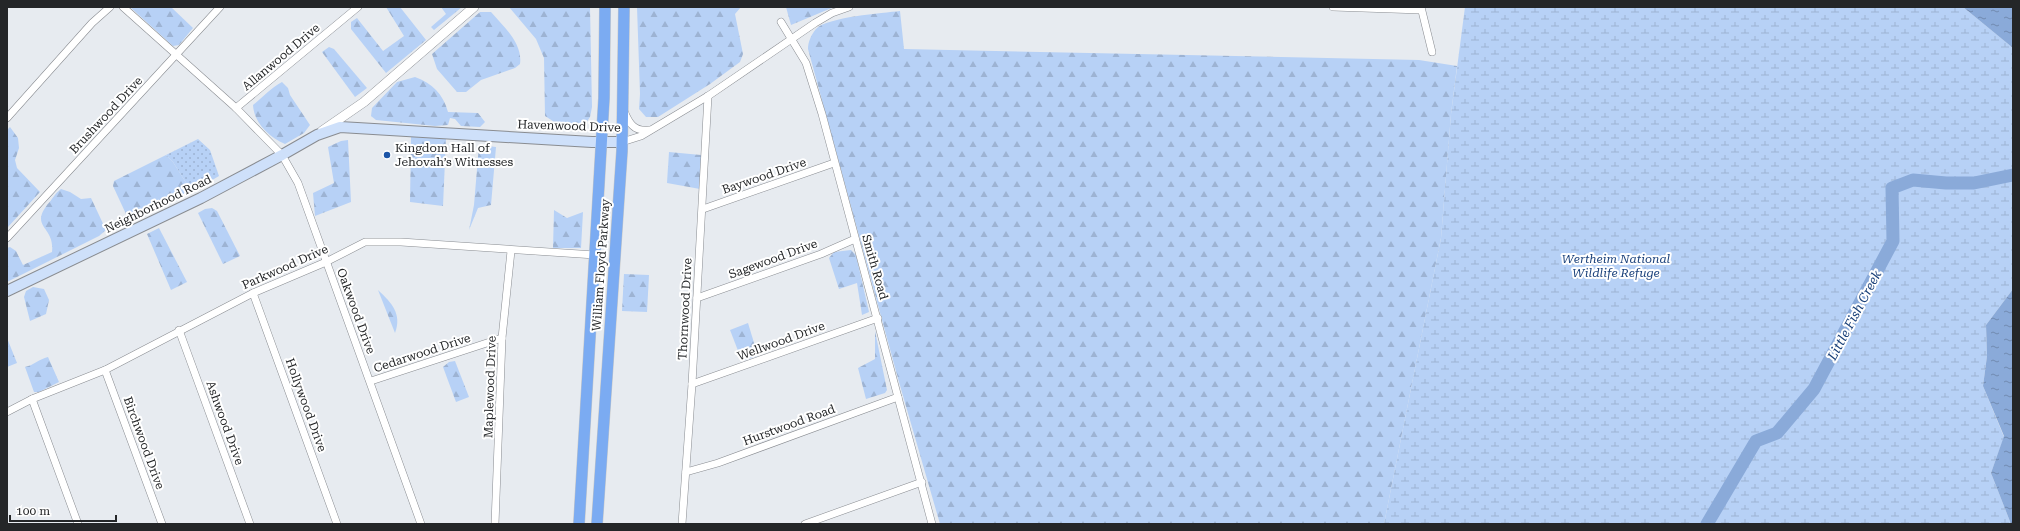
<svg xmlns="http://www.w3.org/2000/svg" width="2020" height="531" viewBox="0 0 2020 531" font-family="'Roboto Serif',serif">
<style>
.green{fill:url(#green-dots)}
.forest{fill:url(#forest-firs)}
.wetland{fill:url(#wetland-marsh)}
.water{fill:url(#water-ripples)}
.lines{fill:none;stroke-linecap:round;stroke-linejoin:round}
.river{stroke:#8aaad9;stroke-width:13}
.minor-casing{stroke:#898c91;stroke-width:8}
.tertiary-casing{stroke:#898c91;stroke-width:10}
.secondary-casing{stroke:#898c91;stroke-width:12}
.trunk-casing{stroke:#c6c7c7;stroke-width:12}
.minor{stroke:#fff;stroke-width:7}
.tertiary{stroke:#fff;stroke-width:9}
.secondary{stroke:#cee0fa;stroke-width:10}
.trunk{stroke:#7babf2;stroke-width:11}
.poi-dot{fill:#1c55a7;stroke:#fff;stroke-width:1.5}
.labels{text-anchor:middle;stroke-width:4;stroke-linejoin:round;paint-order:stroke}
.street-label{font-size:12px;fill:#242628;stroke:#fff}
.poi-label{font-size:12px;fill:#242628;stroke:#fff;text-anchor:start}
.park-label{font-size:12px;font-style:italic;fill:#1a417b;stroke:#fff}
.water-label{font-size:13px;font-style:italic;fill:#183f78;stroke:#fff}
</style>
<defs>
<pattern id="green-dots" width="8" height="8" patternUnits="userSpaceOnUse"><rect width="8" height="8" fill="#b7d1f6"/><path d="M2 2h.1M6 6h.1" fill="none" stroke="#9db3d3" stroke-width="1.8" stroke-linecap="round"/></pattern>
<pattern id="forest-firs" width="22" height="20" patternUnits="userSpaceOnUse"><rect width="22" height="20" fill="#b7d1f6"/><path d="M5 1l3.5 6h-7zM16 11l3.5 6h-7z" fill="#9db3d3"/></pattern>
<pattern id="wetland-marsh" width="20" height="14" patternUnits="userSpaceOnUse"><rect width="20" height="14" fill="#b7d1f6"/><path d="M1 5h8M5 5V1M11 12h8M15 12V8" fill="none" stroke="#9db3d3"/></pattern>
<pattern id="water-ripples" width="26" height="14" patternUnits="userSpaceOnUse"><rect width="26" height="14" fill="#8aaad9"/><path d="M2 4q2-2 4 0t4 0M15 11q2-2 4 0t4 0" fill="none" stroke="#718ab0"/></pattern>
</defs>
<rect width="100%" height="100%" fill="#e7ebf0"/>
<polygon class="green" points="198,139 210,150 219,176 187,195 190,189 173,162 166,155"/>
<g class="forest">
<polygon points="130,7 171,7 193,28 179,45 173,46"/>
<polygon points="386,7 400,7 426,40 386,73 351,29 351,22 357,18 383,51 404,36"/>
<polygon points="441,7 462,7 434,30 431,27 446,14"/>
<polygon points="509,7 590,7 592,107 590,117 584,126 556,123 545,116 544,58 536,39"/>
<polygon points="637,7 741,7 735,14 743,54 740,62 710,84 658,117 646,117 639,109 640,94"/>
<polygon points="786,7 834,7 791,25"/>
<path d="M900 11 904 49 1419 60 1457 66 1451 114 1441 238 1384 524H940L899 382 808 49C808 42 811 35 816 29 827 17 883 13 900 11Z"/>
<path d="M480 12H491C503 26 523 43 520 64L515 68 481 80 466 92H457L437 69 432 54Z"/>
<polygon points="329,47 334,49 367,88 355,97 322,52"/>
<path d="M415 77C432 83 443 94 448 112L478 113 485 122 480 127 461 126 455 119 450 118 448 125 435 126 376 120 371 116 372 108 397 82Z"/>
<path d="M282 82 288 88 290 95 310 125 304 133 285 144C269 137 254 123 253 105 263 97 271 88 282 82Z"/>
<polygon points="10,127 18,138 19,148 15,160 17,168 40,192 8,227 7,130"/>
<polygon points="411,137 446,138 443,206 410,202"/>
<polygon points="348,140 351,202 315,216 313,193 334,183 328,147 341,141"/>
<polygon points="479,145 496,147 491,205 478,208 469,230 474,205"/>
<polygon points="669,152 701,155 700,189 667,183"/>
<polygon points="166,155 173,162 190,189 187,195 143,216 132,218 126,214 113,186 114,181"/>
<path d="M61 189 70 192 81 199 91 198 106 230 99 236 7 282V248L10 247 16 251 23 265 52 252C55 226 30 228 47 205 53 199 54 194 61 189Z"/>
<polygon points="212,208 217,211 240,256 223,264 198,213 205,209"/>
<polygon points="554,210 567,218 583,212 581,248 553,248"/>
<polygon points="159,228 187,282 171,290 147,234"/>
<polygon points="851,250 856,255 869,312 862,315 857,283 839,289 829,258 834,252"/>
<polygon points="624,274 649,275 647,312 622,311"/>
<polygon points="33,287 44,289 49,300 46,314 30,321 24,297 26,291"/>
<path d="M378 290C392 303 402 314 395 333Z"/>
<polygon points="748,323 758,356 742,361 730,330"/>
<polygon points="875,331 887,390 885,393 866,399 858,368 875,359"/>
<polygon points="7,338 17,363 7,367"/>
<path d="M48 357 59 382 39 392H34L25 367C34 365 39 359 48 357Z"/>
<polygon points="455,361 469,397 456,402 443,367 449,362"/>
</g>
<polygon class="wetland" points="1465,7 1963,7 2013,48 2013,289 1986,325 1987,356 1983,386 2004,437 1991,473 2011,524 1384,524 1441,238 1451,114"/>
<g class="water">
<polygon points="1963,7 2013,7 2013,48"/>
<polygon points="2013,289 2013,524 2011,524 1991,473 2004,436 1983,386 1987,356 1986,325"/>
</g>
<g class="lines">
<polyline class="river" points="1707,524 1756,441 1777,433 1814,389 1893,241 1892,188 1913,180 1946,183 1974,183 2013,175"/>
<g class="minor-casing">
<g id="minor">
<polyline points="123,7 236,108 282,155 298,183 421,524"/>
<polyline points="1333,7 1421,10"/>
<polyline points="1421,7 1432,52"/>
<polyline points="781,22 806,63 822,114 932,524"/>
<polyline points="236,108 358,7"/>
<path d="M624 111C629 123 634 132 649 130"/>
<polyline points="7,118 92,23 110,7"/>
<polyline points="622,142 641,136 708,96 815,23 832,13 849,7"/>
<polyline points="703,209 834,163"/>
<polyline points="7,238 220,7"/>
<polyline points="253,293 337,524"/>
<polyline points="697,298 821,254 855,239"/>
<polyline points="179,330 250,524"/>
<polyline points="105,370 162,524"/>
<polyline points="371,381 502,338"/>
<polyline points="692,384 878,318"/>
<polyline points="32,399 78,524"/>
<polyline points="7,412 32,399 105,370 253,293 326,262 365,242 401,242 595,255"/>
<polyline points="686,472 718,463 898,397"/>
<polyline points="495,524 502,338 511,251"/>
<polyline points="682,524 692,384 708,96"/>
<polyline points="805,524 922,482"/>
</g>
</g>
<g class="tertiary-casing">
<polyline id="tertiary" points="322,131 364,102 474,7"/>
</g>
<g class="secondary-casing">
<polyline id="secondary" points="7,291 201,198 282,155 317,135 340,127 592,142 622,142"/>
</g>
<g class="trunk-casing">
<g id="trunk">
<polyline points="579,524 604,98 605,7"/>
<polyline points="597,524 622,151 624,7"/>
</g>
</g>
<use href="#minor" class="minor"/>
<use href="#tertiary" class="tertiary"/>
<use href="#secondary" class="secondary"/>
<use href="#trunk" class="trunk"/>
</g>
<circle class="poi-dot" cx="387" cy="155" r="4"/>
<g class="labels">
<g class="street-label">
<text transform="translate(281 57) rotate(-40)" y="4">Allanwood Drive</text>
<text transform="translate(106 115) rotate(-47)" y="4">Brushwood Drive</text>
<text transform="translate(569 126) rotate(2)" y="4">Havenwood Drive</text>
<text transform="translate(764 176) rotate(-19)" y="4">Baywood Drive</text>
<text transform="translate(158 204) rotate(-26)" y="4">Neighborhood Road</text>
<text transform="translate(773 259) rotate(-20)" y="4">Sagewood Drive</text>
<text transform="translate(601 265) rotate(-86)" y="4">William Floyd Parkway</text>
<text transform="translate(285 267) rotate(-24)" y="4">Parkwood Drive</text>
<text transform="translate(875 267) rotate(74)" y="4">Smith Road</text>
<text transform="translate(685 309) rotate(-87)" y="4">Thornwood Drive</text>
<text transform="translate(356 311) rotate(70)" y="4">Oakwood Drive</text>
<text transform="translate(781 341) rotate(-20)" y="4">Wellwood Drive</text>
<text transform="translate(422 353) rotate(-18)" y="4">Cedarwood Drive</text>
<text transform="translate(490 387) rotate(-88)" y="4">Maplewood Drive</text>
<text transform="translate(306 405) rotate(70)" y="4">Hollywood Drive</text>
<text transform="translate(225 423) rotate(70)" y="4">Ashwood Drive</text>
<text transform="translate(789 425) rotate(-20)" y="4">Hurstwood Road</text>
<text transform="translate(144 443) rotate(70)" y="4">Birchwood Drive</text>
</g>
<g class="poi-label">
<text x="395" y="152">Kingdom Hall of<tspan x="395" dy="14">Jehovah’s Witnesses</tspan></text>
</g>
<g class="park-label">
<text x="1616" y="263">Wertheim National<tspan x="1616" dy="14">Wildlife Refuge</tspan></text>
</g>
<g class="water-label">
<text transform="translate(1854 315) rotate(-62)" y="5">Little Fish Creek</text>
</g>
</g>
<rect width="2020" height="531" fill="none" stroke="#242628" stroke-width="16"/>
<path d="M10 515v6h106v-6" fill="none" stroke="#242628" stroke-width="2"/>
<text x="16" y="515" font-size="12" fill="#242628" stroke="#ffffff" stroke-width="3" paint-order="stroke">100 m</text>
</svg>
